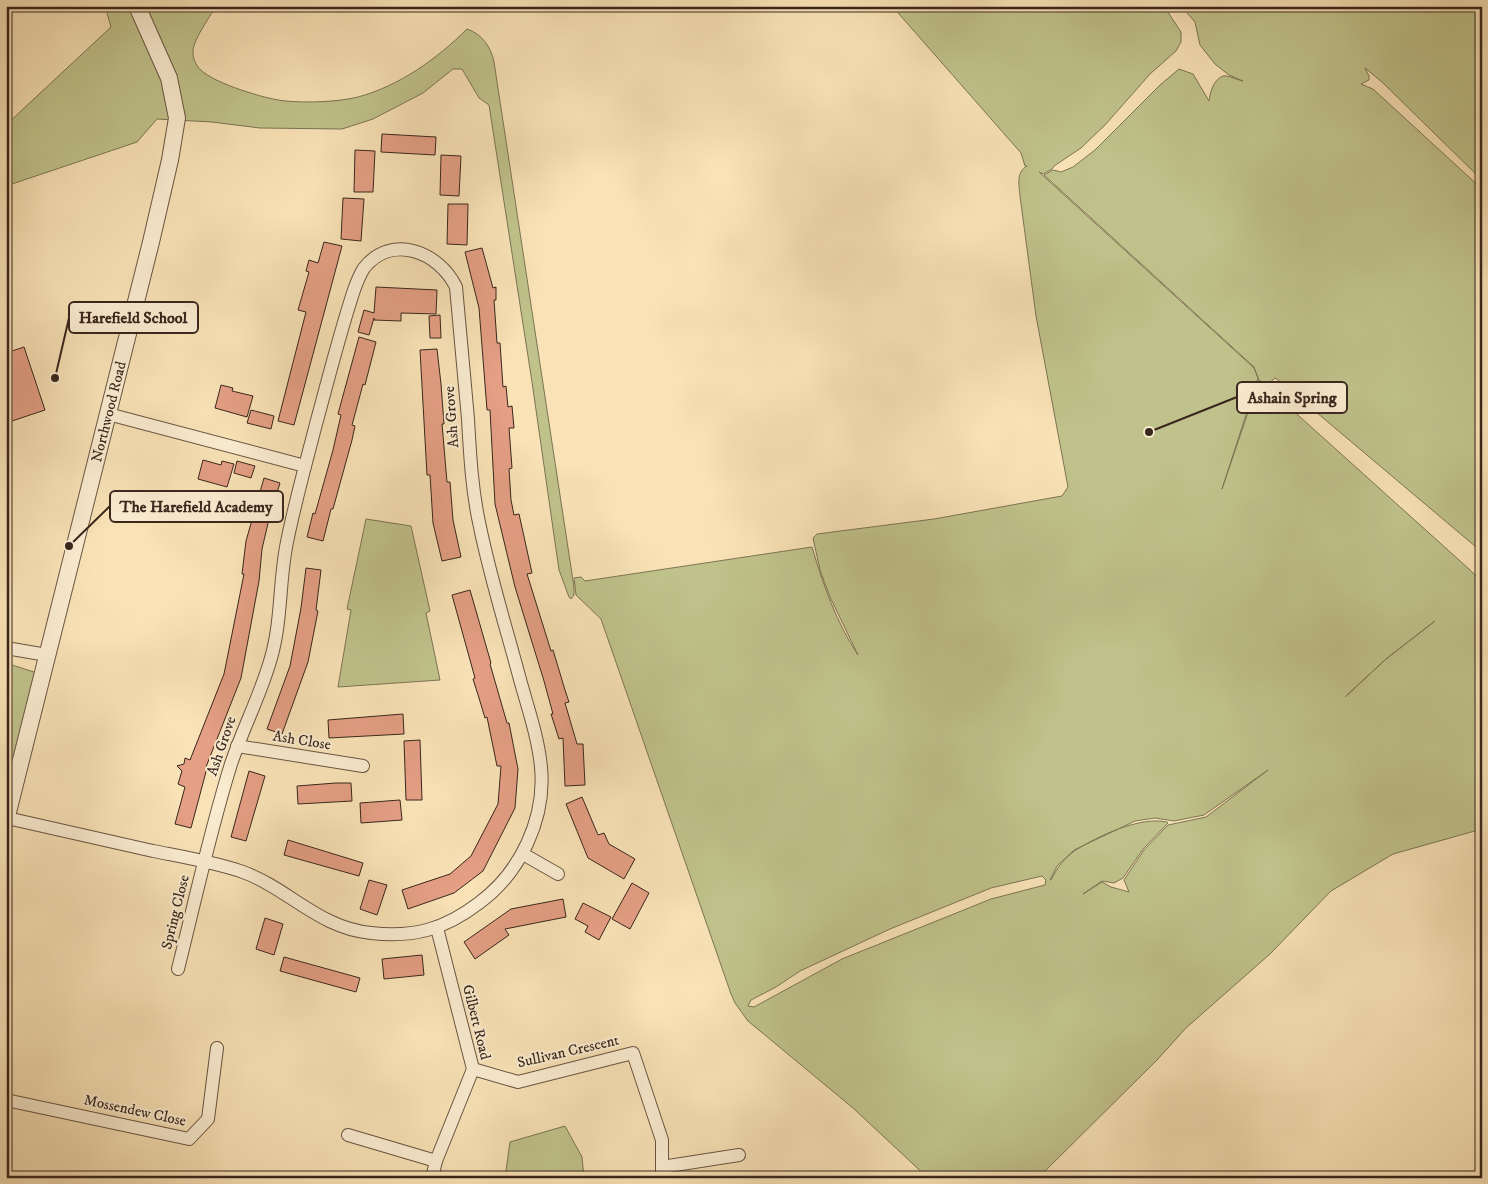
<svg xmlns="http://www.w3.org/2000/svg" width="1488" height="1184" viewBox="0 0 1488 1184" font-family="'IM FELL DW Pica',serif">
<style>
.green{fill:#c0c28b;stroke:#7c7454;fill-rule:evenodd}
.building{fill:#e49f84;stroke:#39261d}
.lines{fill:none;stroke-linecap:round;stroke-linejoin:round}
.minor-casing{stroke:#695543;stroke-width:14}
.tertiary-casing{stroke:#695543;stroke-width:18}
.minor{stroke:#faecd0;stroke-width:12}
.tertiary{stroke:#faecd0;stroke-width:16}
.labels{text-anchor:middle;stroke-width:4;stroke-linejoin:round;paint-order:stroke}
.street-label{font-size:15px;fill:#39261d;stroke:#faecd0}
.leader{fill:none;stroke:#39261d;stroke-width:2}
.callout-dot{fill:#39261d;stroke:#faecd0;stroke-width:2}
.callout{fill:#faecd0;stroke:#39261d;stroke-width:2}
.callout-label{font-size:16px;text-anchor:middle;font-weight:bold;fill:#39261d}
</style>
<rect width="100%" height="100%" fill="#f8e2b6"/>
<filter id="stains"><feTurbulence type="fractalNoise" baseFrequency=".004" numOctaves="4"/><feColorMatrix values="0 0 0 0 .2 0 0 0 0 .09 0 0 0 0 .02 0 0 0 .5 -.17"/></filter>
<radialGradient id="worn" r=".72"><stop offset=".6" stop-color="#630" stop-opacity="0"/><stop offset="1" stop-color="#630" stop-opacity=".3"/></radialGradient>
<g class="green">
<path d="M105 6H216C210 17 192 41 193 53 193 59 197 67 201 70 213 83 268 100 286 101 306 103 338 102 358 97 399 86 437 59 467 29 482 34 491 47 494 62L574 587V595L571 599 569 597 559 570 532 382 489 105 479 98 462 69H453L423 93 373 119 342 129 260 128 212 122 157 119 137 142 6 186V125L111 27Z"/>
<path d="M892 6H1164L1181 32V42L1176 51 1150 74 1105 125 1081 148 1054 166 1052 169 1043 174 1039 172 1254 368 1258 378 1222 489 1259 380 1469 569 1480 580 1479 586 1481 581 1478 565 1482 564V829L1393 854 1331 891 1270 954 1186 1028 1157 1060 1038 1178H928L853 1108 748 1021 735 1003 731 994 601 619 576 595 574 578 581 577 585 581 812 547C823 584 836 622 858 655L830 597 820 570 813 538 817 534 934 519 1062 496 1068 487 1036 316 1020 196C1019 185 1016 172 1027 166H1025L1021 153ZM1435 621 1386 659 1345 697 1386 659ZM1268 770 1206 817 1168 825 1144 850 1124 880 1129 892 1111 887 1102 882 1083 894 1102 881 1114 883 1123 878 1143 849 1168 823 1167 822C1140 816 1098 836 1076 850 1065 857 1056 869 1051 880H1050L1057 866 1074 850 1135 821 1155 818 1174 821 1204 815ZM1042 876 1046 880 1045 885 991 899 842 959 754 1007 748 1006 751 1000 776 987 800 971 890 929 991 888Z"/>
<path d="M1181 6H1482V180L1382 82 1365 68 1369 76V80L1361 84 1373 89 1482 189V552L1278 380 1275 378 1267 385 1259 380 1254 367 1044 175 1053 170 1061 172 1073 167 1095 150 1160 85 1179 69 1193 74 1209 101C1210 93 1213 80 1223 76 1228 75 1238 80 1243 81L1229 75 1215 64 1200 45 1195 22Z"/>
<polygon points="366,519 411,526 430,611 426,613 440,680 338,687 351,610 347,609"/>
<polygon points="6,663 40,674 6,809"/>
<polygon points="565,1126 582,1157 584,1178 505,1178 510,1142"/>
</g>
<g class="building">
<polygon points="382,134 436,137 435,155 381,152"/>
<polygon points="355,150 375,151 373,192 354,192"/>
<polygon points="441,155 461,156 459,196 440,195"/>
<polygon points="343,198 364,199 361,241 341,239"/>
<polygon points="448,204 468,204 467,245 447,244"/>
<polygon points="324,242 342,246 294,425 278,421 306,312 298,310 309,272 306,271 309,260 318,263"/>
<polygon points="482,248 493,288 496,287 496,300 494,300 497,343 500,343 503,387 506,386 508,407 512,406 514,428 509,428 512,468 509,469 511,500 514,515 519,514 532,573 527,574 551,651 553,650 565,690 569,702 565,703 577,744 583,744 585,785 565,786 563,738 559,739 551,714 553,714 544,681 515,587 495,504 490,410 487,410 479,308 465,252"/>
<polygon points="376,287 437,290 436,314 401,313 401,321 374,320 374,318 369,335 358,332 364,310 374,313"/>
<polygon points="440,315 441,338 430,338 429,316"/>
<polygon points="359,337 376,342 365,385 363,384 352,425 355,426 352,440 333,509 331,509 323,541 307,537 313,513 315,514 333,450 341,415 338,414"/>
<polygon points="24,347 45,410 6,423 6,353"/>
<polygon points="437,349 441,384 444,424 442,424 447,482 450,482 453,520 461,557 442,561 433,523 430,475 427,475 420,350"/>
<polygon points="221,385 233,388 232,391 253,396 247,417 215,408"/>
<polygon points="251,410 274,416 271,429 247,423"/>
<polygon points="203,460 221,465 222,461 234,464 227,487 198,479"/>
<polygon points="237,461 255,466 251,478 234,473"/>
<polygon points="264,478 280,483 269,519 262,549 259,581 241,678 206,767 207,768 191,828 175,824 185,787 178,784 182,771 177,766 184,764 185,758 190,760 224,674 244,574 242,574 246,541"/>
<polygon points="306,568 321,570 316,610 318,611 308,662 282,734 267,729 290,666 301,608"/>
<polygon points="470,590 491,663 490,664 507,723 509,723 518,769 515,808 483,871 454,893 408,909 402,890 450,874 471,856 498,804 501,766 497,766 487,717 485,718 479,698 473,679 475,678 452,595"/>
<polygon points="403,714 404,734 329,738 328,720"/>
<polygon points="420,740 422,800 406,800 404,741"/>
<polygon points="249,771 265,776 246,841 231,837"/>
<polygon points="336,783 351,783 352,801 298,804 297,786"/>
<polygon points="582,797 598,835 604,833 609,844 635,859 624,879 588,858 566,804"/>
<polygon points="400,800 402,820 361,823 360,803"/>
<polygon points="288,840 363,863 359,876 284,855"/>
<polygon points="369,880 387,885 377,915 360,909"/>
<polygon points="632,883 649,893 630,929 612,919"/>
<polygon points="563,899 566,917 505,929 509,935 475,959 464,942 511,909"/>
<polygon points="583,903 611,917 599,940 585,932 588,926 575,919"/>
<polygon points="265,918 283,924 274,955 256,949"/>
<polygon points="422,955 424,975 384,979 382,959"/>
<polygon points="284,957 360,978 356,992 280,971"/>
</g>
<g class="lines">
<g class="minor-casing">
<g id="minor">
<polyline points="108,414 305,466"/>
<polyline points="6,648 47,655"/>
<polyline points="237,746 363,766"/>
<path d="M7 818C55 829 104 840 153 851 183 857 214 862 243 872 289 889 319 928 371 933 414 938 445 929 479 903 520 873 546 819 541 767 538 735 526 703 518 672 505 624 490 576 480 527 472 492 470 455 468 419 464 375 460 331 456 287 439 252 392 233 364 268 359 276 356 284 353 293 339 336 328 380 316 424 306 463 295 502 287 542 279 580 282 620 271 658 261 694 243 728 231 764 210 831 195 901 178 969"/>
<polyline points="523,854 558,874"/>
<polyline points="473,1069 518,1082 633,1053 662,1140 662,1178"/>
<polyline points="6,1100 189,1139 208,1119 217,1048"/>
<polyline points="348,1135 436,1161"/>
<polyline points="662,1167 739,1155"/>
<polyline points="432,1178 436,1161 473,1069 437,928"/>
</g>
</g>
<g class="tertiary-casing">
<g id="tertiary">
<path id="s1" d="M6 820 151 242 170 160 177 118 169 78 137 6"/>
</g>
</g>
<use href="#minor" class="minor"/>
<use href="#tertiary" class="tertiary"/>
</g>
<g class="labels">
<g class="street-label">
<text dy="5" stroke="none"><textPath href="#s1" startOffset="421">Northwood Road</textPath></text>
<text transform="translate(451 417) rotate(-94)" y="5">Ash Grove</text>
<text transform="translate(302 740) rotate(9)" y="5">Ash Close</text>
<text transform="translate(221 746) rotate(-71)" y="5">Ash Grove</text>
<text transform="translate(175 912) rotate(-76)" y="5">Spring Close</text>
<text transform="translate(477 1022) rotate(76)" y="5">Gilbert Road</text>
<text transform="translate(568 1051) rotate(-13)" y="5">Sullivan Crescent</text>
<text transform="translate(135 1110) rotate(12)" y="5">Mossendew Close</text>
</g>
</g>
<path class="leader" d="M55 378L69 318M1149 432L1237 397M69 546L110 506"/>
<g class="callout-dot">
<circle cx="55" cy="378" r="5"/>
<circle cx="1149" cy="432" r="5"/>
<circle cx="69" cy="546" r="5"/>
</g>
<g class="callout">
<rect x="69" y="302" width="129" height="31" rx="5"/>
<rect x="1237" y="382" width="110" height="31" rx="5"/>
<rect x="110" y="491" width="173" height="31" rx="5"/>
</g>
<g class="callout-label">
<text x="133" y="323">Harefield School</text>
<text x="1292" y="403">Ashain Spring</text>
<text x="196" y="512">The Harefield Academy</text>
</g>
<rect width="1488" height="1184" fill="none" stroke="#f8e2b6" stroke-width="25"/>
<rect x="8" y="8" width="1473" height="1169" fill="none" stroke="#39261d" stroke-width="2.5"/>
<rect x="12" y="12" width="1463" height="1159" fill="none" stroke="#39261d"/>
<rect width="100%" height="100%" filter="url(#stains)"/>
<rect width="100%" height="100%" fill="url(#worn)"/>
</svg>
